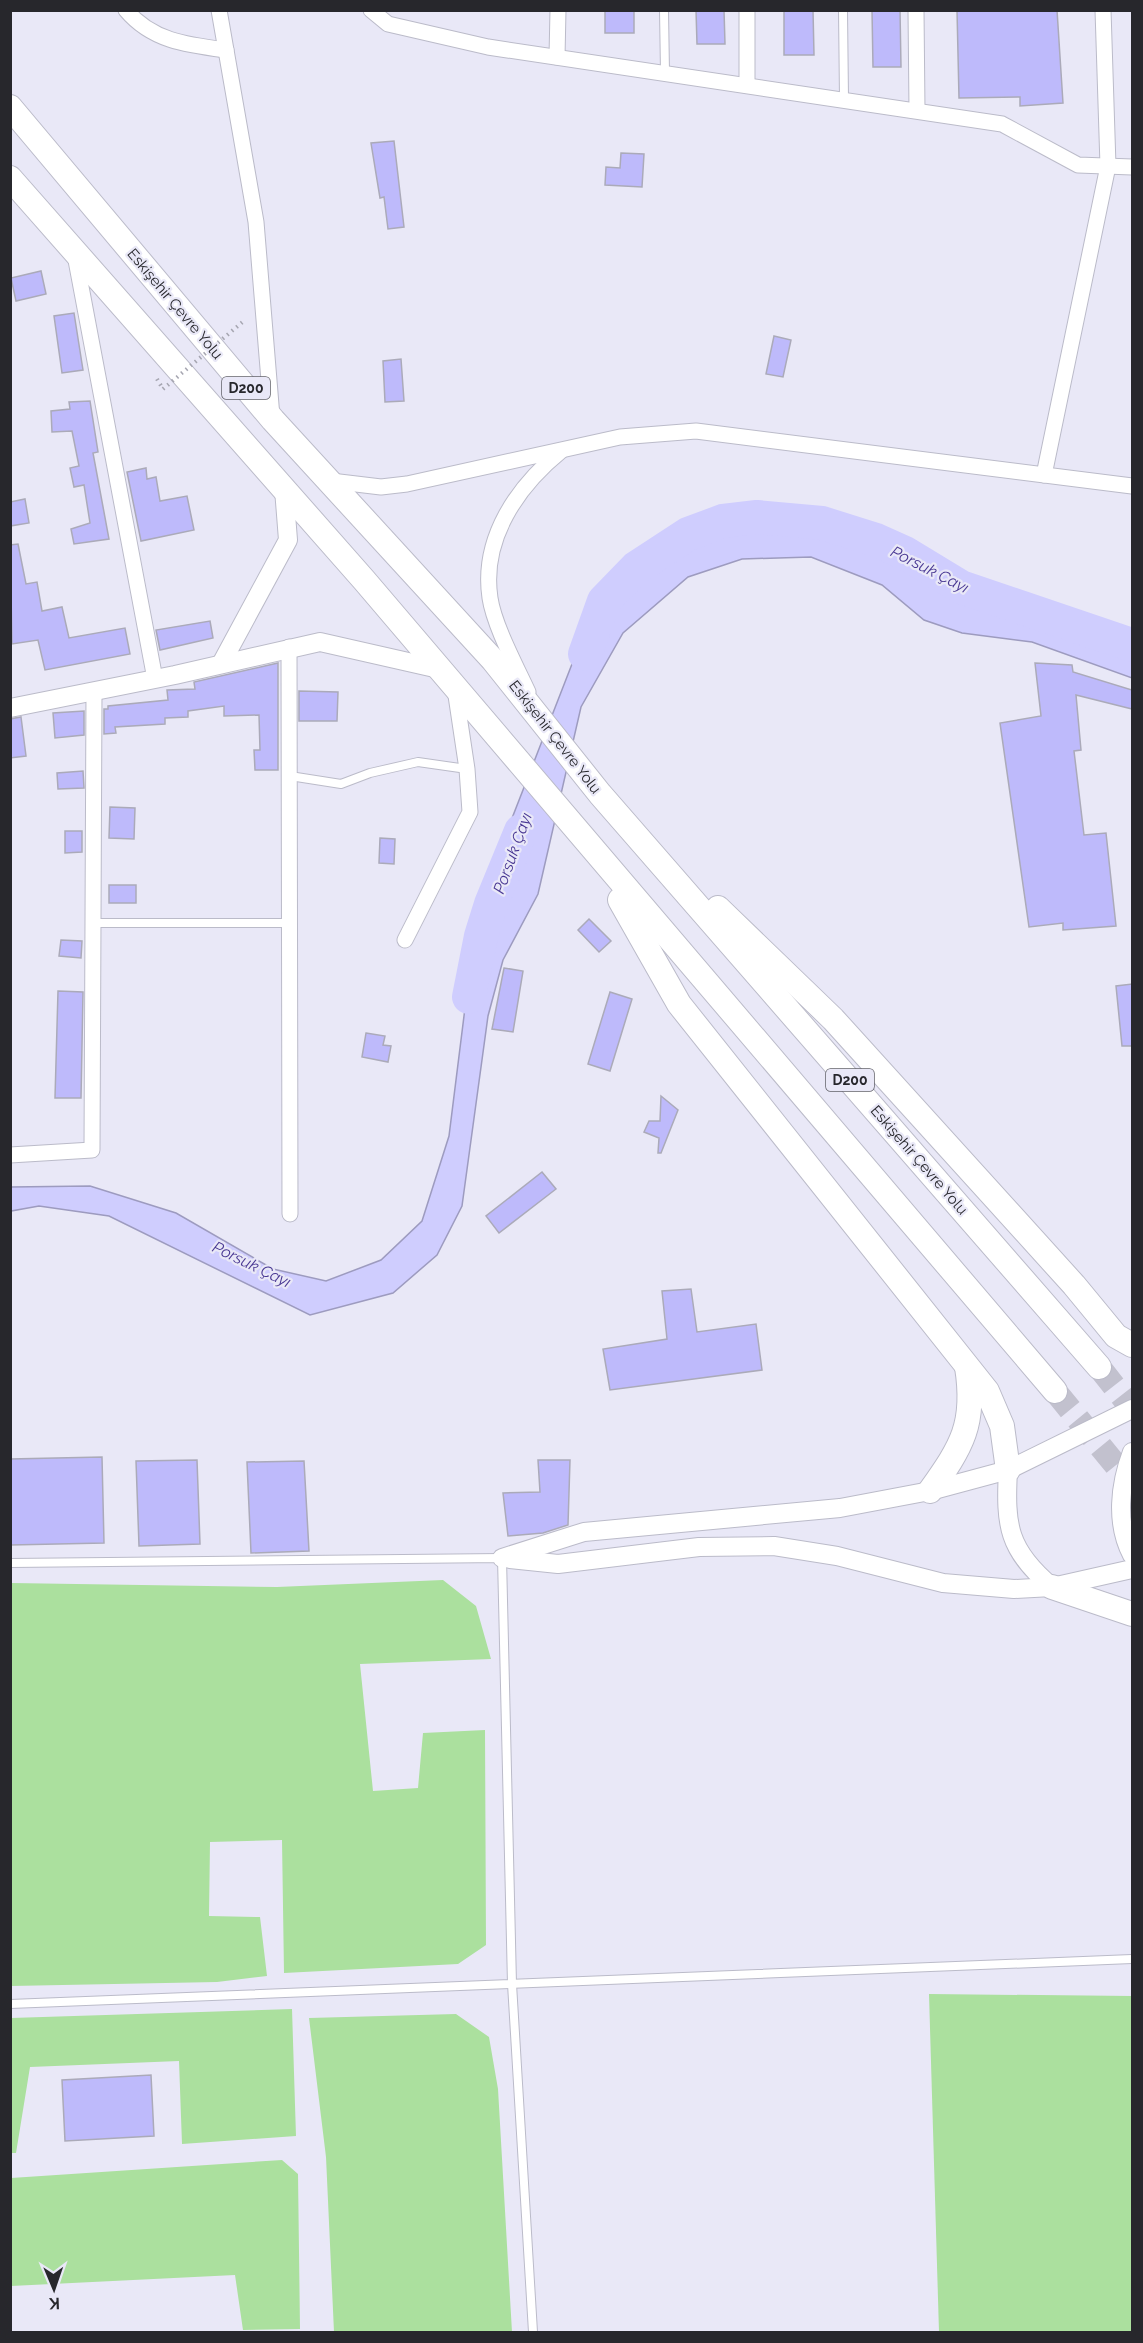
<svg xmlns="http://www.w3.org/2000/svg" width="1143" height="2343" viewBox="0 0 1143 2343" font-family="Raleway,sans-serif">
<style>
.green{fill:#abe09e}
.water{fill:#cfcdfe;stroke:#9d9bbf;stroke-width:1.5}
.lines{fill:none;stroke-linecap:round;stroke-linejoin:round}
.river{stroke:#cfcdfe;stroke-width:34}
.building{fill:#bebafb;stroke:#abaab9;stroke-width:1.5}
.trunk-tunnel{stroke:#c2c1ce;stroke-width:24;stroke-dasharray:24 12;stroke-linecap:butt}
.service-casing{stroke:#bbbbc9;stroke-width:10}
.minor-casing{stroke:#bbbbc9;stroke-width:17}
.tertiary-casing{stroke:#bbbbc9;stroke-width:20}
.trunk-casing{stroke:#bbbbc9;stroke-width:26}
.path{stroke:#a6a6b1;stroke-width:4;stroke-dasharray:1.5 4.5;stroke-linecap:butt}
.service{stroke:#fff;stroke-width:8}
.minor{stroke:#fff;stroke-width:15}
.tertiary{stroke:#fff;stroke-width:18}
.trunk{stroke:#fff;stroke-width:24}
.path-bridge{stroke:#a6a6b1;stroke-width:4;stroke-dasharray:1.5 4.5;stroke-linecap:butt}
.labels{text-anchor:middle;stroke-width:4.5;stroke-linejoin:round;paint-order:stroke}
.shield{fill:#e9e8f7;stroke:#616169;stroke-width:1.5}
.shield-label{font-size:14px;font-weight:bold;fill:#27272c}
.street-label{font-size:15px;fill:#27272c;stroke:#e9e8f7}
.water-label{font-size:16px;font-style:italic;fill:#493893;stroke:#e9e8f7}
</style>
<rect width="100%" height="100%" fill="#e9e8f7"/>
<g class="green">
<polygon points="443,1580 476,1606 491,1659 360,1664 373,1791 418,1788 423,1733 485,1730 486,1945 458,1964 284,1973 282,1840 210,1842 209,1916 260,1917 267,1976 217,1982 11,1986 11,1583 277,1587"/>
<polygon points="929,1994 1132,1996 1132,2332 939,2332"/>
<polygon points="292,2009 296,2136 182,2144 179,2061 30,2067 16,2153 11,2153 11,2018"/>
<polygon points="456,2014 489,2037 498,2089 512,2332 334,2332 326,2157 309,2018"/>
<polygon points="282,2160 298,2174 300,2329 243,2330 235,2275 11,2286 11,2178"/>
</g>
<polygon class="water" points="749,519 896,544 963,602 1034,609 1132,642 1132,678 1032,642 962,633 924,620 882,585 811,557 742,559 688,577 623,633 581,707 538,894 503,960 488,1016 462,1206 437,1255 393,1293 310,1315 109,1216 39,1206 11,1211 11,1187 90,1186 176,1213 273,1269 326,1281 381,1260 422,1221 449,1136 470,968 498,912 509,826 572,664 583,630 627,580 702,536"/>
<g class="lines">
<g class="river">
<polyline points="585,654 604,601 636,568 688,534 723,521 757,517 822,523 876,540 905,553 961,587 1132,645"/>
<polyline points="469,997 481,936 491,904 521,831"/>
</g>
</g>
<g class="building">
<rect x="605" y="10" width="29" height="23"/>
<polygon points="696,10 724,10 725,44 697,44"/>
<polygon points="784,10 813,10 814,55 784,55"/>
<polygon points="872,10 900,10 901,67 873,67"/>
<polygon points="957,10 1057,10 1063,103 1020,106 1020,97 959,98"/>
<polygon points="394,141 404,227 388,229 384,197 380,198 371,143"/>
<polygon points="621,153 644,154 642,187 605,185 606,167 620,168"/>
<polygon points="41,271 46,294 16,301 11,278"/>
<polygon points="74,313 83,370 62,373 54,316"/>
<polygon points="774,336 791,340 783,377 766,374"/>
<polygon points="401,359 404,401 385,402 383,361"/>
<polygon points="90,401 98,452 93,453 109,539 74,544 71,529 90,523 84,485 74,487 70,468 79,466 72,431 52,432 51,411 70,409 69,402"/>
<polygon points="146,468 147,479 156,477 160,501 187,496 194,530 141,541 127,472"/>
<polygon points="25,499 29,523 10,526 10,502"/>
<polygon points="18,544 26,584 37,582 42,611 62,607 69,638 125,628 130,654 45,670 38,640 12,644 10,545"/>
<polygon points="210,621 213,638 160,650 156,630"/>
<polygon points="278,663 278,770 255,770 254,750 260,750 259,715 224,716 224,706 188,711 188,717 165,718 165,724 115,727 116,733 104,734 104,709 108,709 108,706 168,700 167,690 195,689 194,682"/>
<polygon points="1035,663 1072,665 1073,672 1132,690 1132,709 1076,695 1081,750 1074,751 1084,835 1106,833 1116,926 1063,930 1063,923 1029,927 1000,723 1041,716"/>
<polygon points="299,691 338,692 337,721 299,721"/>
<polygon points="84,711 84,735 55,738 53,713"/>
<polygon points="21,717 26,756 10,758 10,719"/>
<polygon points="83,771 84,788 58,789 57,773"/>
<polygon points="110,807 135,808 134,839 109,838"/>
<polygon points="65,831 82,831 82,852 65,853"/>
<polygon points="380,838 395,839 394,864 379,863"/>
<rect x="109" y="885" width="27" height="18"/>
<polygon points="589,919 611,941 599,952 578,930"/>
<polygon points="61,940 82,941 81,958 59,956"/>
<polygon points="504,968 523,971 513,1032 492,1029"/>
<polygon points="1132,984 1132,1046 1122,1046 1116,986"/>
<polygon points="58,991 83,992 81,1098 55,1098"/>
<polygon points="610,992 632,999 610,1071 588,1064"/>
<polygon points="366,1033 385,1036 383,1045 391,1046 388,1062 362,1057"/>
<polygon points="661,1096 678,1110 661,1153 658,1153 659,1138 644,1132 649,1121 660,1121"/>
<polygon points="542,1172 556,1189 499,1233 486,1216"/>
<polygon points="691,1289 697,1332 756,1324 762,1370 610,1390 603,1349 667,1339 662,1291"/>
<polygon points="102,1457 104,1543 10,1545 10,1459"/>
<polygon points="197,1460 200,1544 139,1546 136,1461"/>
<polygon points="538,1460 570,1460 568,1525 543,1533 508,1536 503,1493 540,1492"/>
<polygon points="304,1461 309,1551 251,1553 247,1462"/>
<polygon points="151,2075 154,2136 65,2141 62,2080"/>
</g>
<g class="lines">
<g class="trunk-tunnel">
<polyline points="1099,1367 1132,1409"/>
<polyline points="1055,1391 1132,1485"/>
</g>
<g class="service-casing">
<g id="service">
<polyline points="664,10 665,73"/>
<polyline points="843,10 844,99"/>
<polyline points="290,776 341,784 370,773 418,762 467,769"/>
<polyline points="93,923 290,923"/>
<polyline points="10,1563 502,1558 512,1984 533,2332"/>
<polyline points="10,2004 1132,1959"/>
</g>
</g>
<g class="minor-casing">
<g id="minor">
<path d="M126 10C152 41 187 45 226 50"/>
<polyline points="219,10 256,222 272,417"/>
<polyline points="371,10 388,24 488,47 1002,124 1078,165 1132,167"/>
<polyline points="747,10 747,84"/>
<polyline points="916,10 917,110"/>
<polyline points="557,57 558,10"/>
<polyline points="75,255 155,679"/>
<polyline points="1044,475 1108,166 1103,10"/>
<polyline points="331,481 381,487 407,484 620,437 696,431 1132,486"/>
<polyline points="289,647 290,1214"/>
<path d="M528 692C516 666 494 625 490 598 481 538 518 486 561 451"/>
<polyline points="405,940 470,812 467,769 455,689"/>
<polyline points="10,1155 92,1150 94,692"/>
</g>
</g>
<g class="tertiary-casing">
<g id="tertiary">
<polyline points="221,664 288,540 284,489"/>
<polyline points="10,708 175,675 320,642 439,669"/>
<path d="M1132 1452C1120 1484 1115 1523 1132 1555"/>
<path d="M1008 1470C1005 1526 1008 1550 1052 1587L1132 1569"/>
<polyline points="502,1558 584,1532 840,1508 930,1491 1008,1470 1132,1409"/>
<polyline points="510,1559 558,1564 699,1547 774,1546 837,1556 943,1583 1014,1589 1052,1587"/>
</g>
</g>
<g class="trunk-casing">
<g id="trunk">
<polyline points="10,107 273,420 493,660 600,794 1099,1367"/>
<polyline points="10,178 364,580 1055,1391"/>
<polyline points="620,900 679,1004 987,1391 1002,1426 1008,1470"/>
<polyline points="718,908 833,1019 1074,1285 1116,1336 1132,1345"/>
<path d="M930 1491C962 1446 976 1424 967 1367"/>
<polyline points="1052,1587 1132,1614"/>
</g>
</g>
<polyline class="path" points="157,379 163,389"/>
<use href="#service" class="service"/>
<use href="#minor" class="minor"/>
<use href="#tertiary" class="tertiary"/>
<use href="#trunk" class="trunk"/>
<polyline class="path-bridge" points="163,389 245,320"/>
</g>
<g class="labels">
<g class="shield">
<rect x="222" y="377" width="48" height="22" rx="4.5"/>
<rect x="826" y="1069" width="48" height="22" rx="4.5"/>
</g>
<g class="shield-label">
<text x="246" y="393">D200</text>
<text x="850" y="1085">D200</text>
</g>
<g class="street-label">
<text transform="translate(175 304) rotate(50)" y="5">Eskişehir Çevre Yolu</text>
<text transform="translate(555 737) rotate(52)" y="5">Eskişehir Çevre Yolu</text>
<text transform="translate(919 1160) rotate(49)" y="5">Eskişehir Çevre Yolu</text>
</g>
<g class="water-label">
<text transform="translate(930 569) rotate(27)" y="6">Porsuk Çayı</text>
<text transform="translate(512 853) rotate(-70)" y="6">Porsuk Çayı</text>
<text transform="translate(252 1264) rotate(26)" y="6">Porsuk Çayı</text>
</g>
</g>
<rect width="1143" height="2343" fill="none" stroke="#27272c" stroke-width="24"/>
<g transform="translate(54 2289) rotate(178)" stroke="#e9e8f7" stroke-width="4.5" paint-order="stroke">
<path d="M0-4.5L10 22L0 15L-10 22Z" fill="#27272c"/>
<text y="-9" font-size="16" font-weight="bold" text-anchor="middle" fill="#27272c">K</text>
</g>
</svg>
